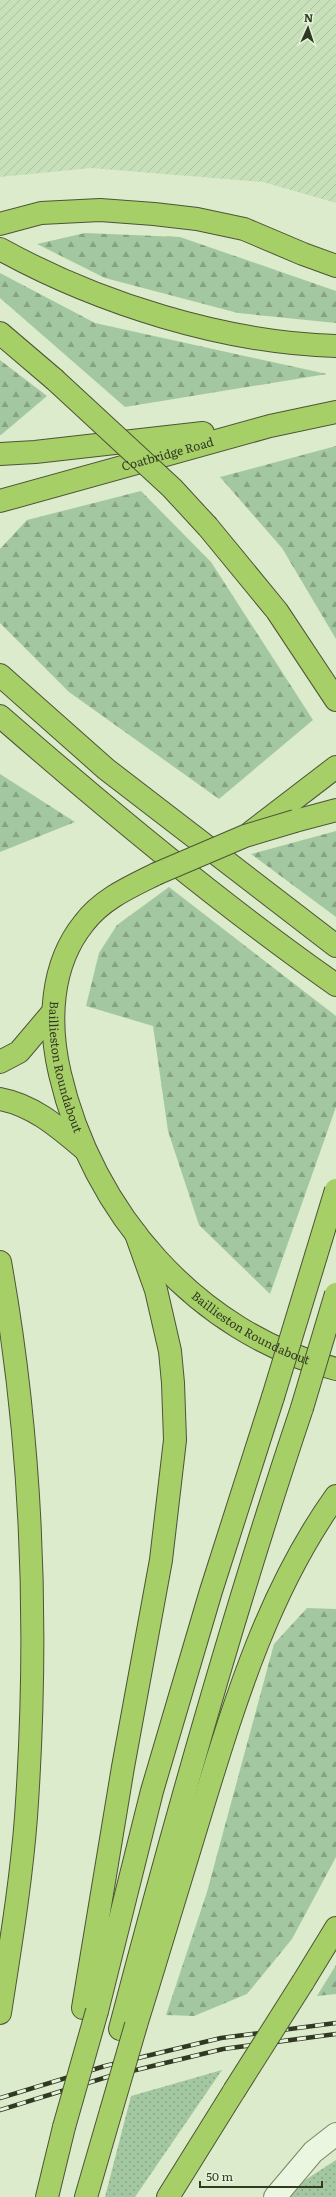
<svg xmlns="http://www.w3.org/2000/svg" width="336" height="2197" viewBox="0 0 336 2197" font-family="Literata,serif">
<style>
.farmland{fill:url(#farmland-furrows)}
.grass{fill:url(#grass-dots)}
.forest{fill:url(#forest-firs)}
.lines{fill:none;stroke-linecap:round;stroke-linejoin:round}
.minor-casing{stroke:#798662;stroke-width:24}
.highway-casing{stroke:#4c5535;stroke-width:24}
.minor{stroke:#eaf6df;stroke-width:22}
.highway{stroke:#a7cf68;stroke-width:22}
.rail-casing{stroke:#323923;stroke-width:4.5}
.rail{stroke:#e6f3db;stroke-width:3;stroke-dasharray:9;stroke-linecap:butt}
.highway-bridge-casing{stroke:#4c5535;stroke-width:24;stroke-linecap:butt}
.highway-bridge{stroke:#a7cf68;stroke-width:22}
.labels{text-anchor:middle;stroke-width:3;stroke-linejoin:round;paint-order:stroke}
.street-label{font-size:12px;fill:#323923;stroke:#e6f3db}
</style>
<defs>
<pattern id="farmland-furrows" width="10" height="10" patternUnits="userSpaceOnUse"><rect width="10" height="10" fill="#c7e0ba"/><path d="M-1 1l2-2M0 10L10 0M9 11l2-2" fill="none" stroke="#abc1a0"/></pattern>
<pattern id="grass-dots" width="8" height="8" patternUnits="userSpaceOnUse"><rect width="8" height="8" fill="#a3c8a1"/><path d="M2 2h.1M6 6h.1" fill="none" stroke="#85a383" stroke-width="1.8" stroke-linecap="round"/></pattern>
<pattern id="forest-firs" width="22" height="20" patternUnits="userSpaceOnUse"><rect width="22" height="20" fill="#a3c8a1"/><path d="M5 1l3.5 6h-7zM16 11l3.5 6h-7z" fill="#85a383"/></pattern>
</defs>
<rect width="100%" height="100%" fill="#dbebcc"/>
<polygon class="farmland" points="0,0 336,0 336,203 263,182 91,168 0,177"/>
<g class="grass">
<polygon points="222,2070 135,2197 105,2197 131,2096"/>
<polygon points="336,2160 336,2197 289,2197 296,2186"/>
</g>
<g class="forest">
<polygon points="85,233 180,237 336,291 336,323 238,313 105,278 37,244"/>
<polygon points="0,273 95,323 327,374 125,407 0,298"/>
<polygon points="0,360 47,396 1,435 0,435"/>
<polygon points="336,446 336,639 282,548 220,477"/>
<polygon points="141,491 211,562 313,720 219,799 69,692 0,623 0,549 27,520"/>
<polygon points="0,774 75,822 0,852"/>
<polygon points="336,831 336,917 251,854"/>
<polygon points="169,887 336,1016 336,1107 270,1294 199,1225 168,1131 153,1026 86,1006 99,953 117,925"/>
<polygon points="307,1608 336,1609 336,1857 292,1939 247,1994 194,2016 166,2015 207,1892 274,1644"/>
<polygon points="336,1965 336,1994 317,1996"/>
</g>
<g class="lines">
<g class="minor-casing">
<polyline id="minor" points="275,2197 313,2152 336,2134"/>
</g>
<g class="highway-casing">
<g id="highway">
<polyline points="0,224 41,213 100,210 154,214 197,219 244,229 303,254 336,266"/>
<path d="M0 249C98 303 224 343 336 346"/>
<polyline points="0,333 54,379"/>
<polyline points="0,454 35,452 203,433"/>
<path id="s1" d="M0 501 270 426 336 412"/>
<polyline points="208,527 277,611 336,700"/>
<polyline points="0,675 106,769 336,946"/>
<path d="M0 716C108 810 218 902 336 985"/>
<polyline points="295,821 336,810"/>
<polyline points="250,833 336,767"/>
<path id="s2" d="M156 874C130 887 102 899 84 923 50 965 48 1023 60 1074 92 1212 196 1333 336 1369"/>
<polyline points="0,1062 19,1052 52,1013"/>
<path d="M0 1099C33 1105 58 1127 83 1148"/>
<path d="M0 1262C33 1445 39 1632 26 1817 21 1883 10 1948 0 2013"/>
<polyline points="303,1982 336,1928"/>
<polyline points="83,2008 123,1767 161,1560 175,1440 173,1383 170,1351 156,1290 136,1234"/>
<polyline points="97,2011 152,1791 211,1591 273,1397"/>
<path d="M136 2025C159 1951 181 1877 204 1802 237 1695 270 1588 336 1496"/>
<path d="M120 2029C175 1820 233 1613 302 1408"/>
<polyline points="47,2197 64,2127"/>
<polyline points="86,2197 111,2111"/>
<polyline points="168,2197 234,2091"/>
</g>
</g>
<use href="#minor" class="minor"/>
<use href="#highway" class="highway"/>
<g class="rail-casing">
<g id="rail">
<polyline points="0,2098 105,2066 221,2038 336,2023"/>
<polyline points="0,2110 107,2077 223,2049 336,2034"/>
</g>
</g>
<use href="#rail" class="rail"/>
<g class="highway-bridge-casing">
<g id="highway-bridge">
<polyline points="54,379 172,488 208,527"/>
<polyline points="156,874 245,836 295,821"/>
<polyline points="273,1397 336,1190"/>
<polyline points="302,1408 336,1294"/>
<polyline points="234,2091 303,1982"/>
<polyline points="111,2111 136,2025"/>
<polyline points="64,2127 97,2011"/>
</g>
</g>
<use href="#highway-bridge" class="highway-bridge"/>
</g>
<g class="labels">
<g class="street-label">
<text dy="4" stroke="none"><textPath href="#s1" startOffset="174">Coatbridge Road</textPath></text>
<text dy="4" stroke="none"><textPath href="#s2" startOffset="240">Baillieston Roundabout</textPath></text>
<text dy="4" stroke="none"><textPath href="#s2" startOffset="575">Baillieston Roundabout</textPath></text>
</g>
</g>
<g transform="translate(308 28) rotate(3)" stroke="#e6f3db" stroke-width="3" paint-order="stroke">
<path d="M0-3L7 15L0 10L-7 15Z" fill="#323923"/>
<text y="-6" font-size="11" font-weight="bold" text-anchor="middle" fill="#323923">N</text>
</g>
<path d="M200 2181v6h122v-6" fill="none" stroke="#323923" stroke-width="2"/>
<text x="206" y="2181" font-size="12" fill="#323923" stroke="#e6f3db" stroke-width="3" paint-order="stroke">50 m</text>
</svg>
